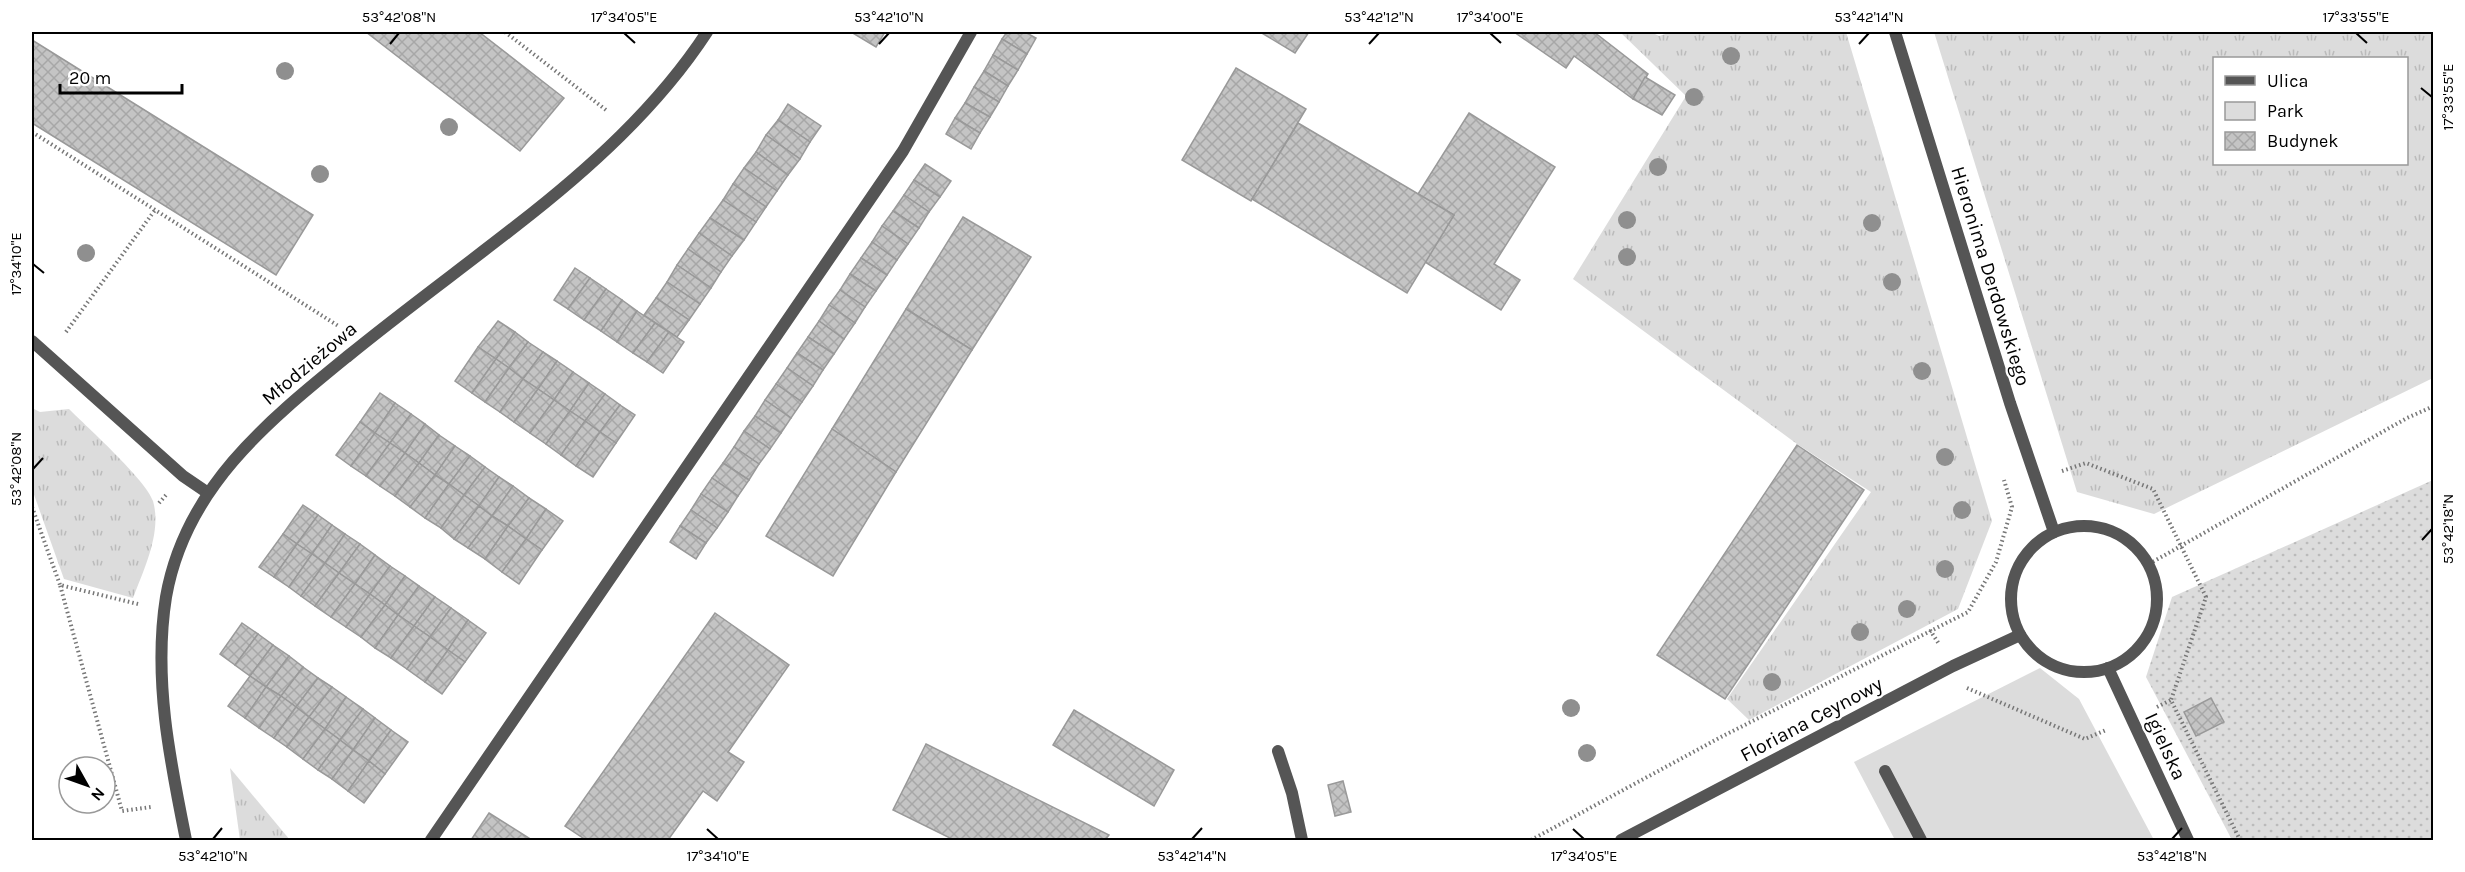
<svg xmlns="http://www.w3.org/2000/svg" width="2465" height="872" viewBox="0 0 2465 872" font-family="Karla,sans-serif">
<style>
.grass{fill:url(#grass-tufts);fill-rule:evenodd}
.park{fill:#dcdcdc}
.garden{fill:url(#garden-dots)}
.building{fill:url(#building-cross-hatch);stroke:#999;stroke-width:1.5}
.lines{fill:none;stroke-linecap:round;stroke-linejoin:round}
.path{stroke:#777;stroke-width:4;stroke-dasharray:1.5 3;stroke-linecap:butt}
.service{stroke:#555;stroke-width:12}
.minor{stroke:#555;stroke-width:12}
.tertiary{stroke:#555;stroke-width:12}
.tree{fill:#8f8f8f}
.ticks{fill:none;stroke:#000;stroke-width:2}
.labels{text-anchor:middle;stroke-width:4.5;stroke-linejoin:round;paint-order:stroke}
.street-label{font-size:20px;fill:#000;stroke:#fff}
.neatline{fill:none;stroke:#000;stroke-width:2}
.ticks-label{font-size:15px;text-anchor:middle;fill:#000}
</style>
<defs>
<pattern id="grass-tufts" width="24" height="20" patternUnits="userSpaceOnUse" patternTransform="scale(1.5)"><rect width="24" height="20" fill="#dcdcdc"/><path d="M3 7l-1-3M5 7V3M7 7l1-3M15 17l-1-3M17 17v-4M19 17l1-3" fill="none" stroke="#bbb"/></pattern>
<pattern id="garden-dots" width="8" height="8" patternUnits="userSpaceOnUse" patternTransform="scale(1.5)"><rect width="8" height="8" fill="#dcdcdc"/><path d="M2 2h.1M6 6h.1" fill="none" stroke="#bbb" stroke-width="1.8" stroke-linecap="round"/></pattern>
<pattern id="building-cross-hatch" width="8" height="8" patternUnits="userSpaceOnUse" patternTransform="scale(1.5)"><rect width="8" height="8" fill="#c4c4c4"/><path d="M0 0l8 8M0 8l8-8" fill="none" stroke="#a7a7a7"/></pattern>
</defs>
<rect width="100%" height="100%" fill="#fff"/>
<g class="grass">
<polygon points="1620,32 1651,32 1659,36 1672,32 1846,32 1992,521 1958,609 1749,720 1727,699 1871,492 1797,444 1573,279 1686,96"/>
<path d="M1934 32H2433V378L2154 514 2077 492ZM2214 58H2406V164H2214Z"/>
<path d="M32 408 40 412 69 409C87 427 146 480 153 501 162 532 144 569 133 598L64 579 32 489Z"/>
<polygon points="230,768 290,840 240,840"/>
</g>
<polygon class="park" points="2040,668 2079,699 2154,840 1895,840 1854,762"/>
<polygon class="garden" points="2433,480 2433,840 2232,840 2146,677 2172,597"/>
<g class="building">
<polygon points="366,32 479,32 564,98 520,151"/>
<polygon points="851,32 885,32 876,47"/>
<polygon points="1007,32 1025,32 1036,38 1027,54 1002,39"/>
<polygon points="1260,32 1309,32 1295,53"/>
<polygon points="1514,32 1594,32 1648,74 1633,99 1574,56 1566,68"/>
<polygon points="1002,39 1027,54 1018,70 993,55"/>
<polygon points="32,40 313,215 276,275 32,123"/>
<polygon points="993,55 1018,70 1008,86 984,71"/>
<polygon points="1236,68 1306,109 1251,201 1182,160"/>
<polygon points="984,71 1008,86 999,102 974,87"/>
<polygon points="1645,77 1675,95 1662,115 1633,99"/>
<polygon points="974,87 999,102 990,117 965,103"/>
<polygon points="965,103 990,117 980,133 955,118"/>
<polygon points="788,104 821,126 810,142 778,120"/>
<polygon points="1469,113 1555,167 1494,264 1520,280 1501,310 1425,262 1454,215 1418,194"/>
<polygon points="955,118 980,133 971,149 946,134"/>
<polygon points="778,120 810,142 800,159 766,135"/>
<polygon points="1298,123 1454,215 1407,293 1252,199"/>
<polygon points="766,135 800,159 788,175 756,152"/>
<polygon points="756,152 788,175 777,191 744,168"/>
<polygon points="925,164 951,181 940,197 914,180"/>
<polygon points="744,168 777,191 766,207 733,184"/>
<polygon points="914,180 940,197 929,212 904,195"/>
<polygon points="733,184 766,207 756,222 723,200"/>
<polygon points="904,195 929,212 919,228 893,211"/>
<polygon points="723,200 756,222 744,240 710,218"/>
<polygon points="893,211 919,228 908,244 882,226"/>
<polygon points="963,217 1031,257 972,350 906,309"/>
<polygon points="710,218 744,240 732,256 699,233"/>
<polygon points="882,226 908,244 897,260 872,242"/>
<polygon points="699,233 732,256 721,272 688,249"/>
<polygon points="872,242 897,260 887,275 861,258"/>
<polygon points="688,249 721,272 711,288 677,265"/>
<polygon points="861,258 887,275 876,291 850,274"/>
<polygon points="677,265 711,288 700,304 667,282"/>
<polygon points="575,268 590,278 568,309 554,300"/>
<polygon points="850,274 876,291 865,307 840,290"/>
<polygon points="590,278 606,289 584,320 568,309"/>
<polygon points="667,282 700,304 689,320 656,298"/>
<polygon points="606,289 622,300 601,331 584,320"/>
<polygon points="840,290 865,307 855,323 829,305"/>
<polygon points="656,298 689,320 677,337 644,315"/>
<polygon points="622,300 637,311 617,342 601,331"/>
<polygon points="829,305 855,323 844,339 819,321"/>
<polygon points="906,309 972,350 896,472 832,429"/>
<polygon points="637,311 655,323 633,353 617,342"/>
<polygon points="498,321 515,332 496,359 478,347"/>
<polygon points="819,321 844,339 834,354 808,337"/>
<polygon points="655,323 669,332 647,362 633,353"/>
<polygon points="515,332 528,342 509,368 496,359"/>
<polygon points="669,332 684,342 663,373 647,362"/>
<polygon points="808,337 834,354 823,370 797,353"/>
<polygon points="528,342 543,352 523,379 509,368"/>
<polygon points="478,347 496,359 472,393 455,381"/>
<polygon points="543,352 557,361 538,389 523,379"/>
<polygon points="797,353 823,370 813,386 787,368"/>
<polygon points="496,359 509,368 485,402 472,393"/>
<polygon points="557,361 573,372 554,400 538,389"/>
<polygon points="509,368 523,379 500,412 485,402"/>
<polygon points="787,368 813,386 802,402 776,384"/>
<polygon points="573,372 589,383 570,411 554,400"/>
<polygon points="523,379 538,389 514,422 500,412"/>
<polygon points="589,383 605,394 585,421 570,411"/>
<polygon points="776,384 802,402 791,418 765,400"/>
<polygon points="538,389 554,400 530,433 514,422"/>
<polygon points="380,393 395,403 375,433 360,422"/>
<polygon points="605,394 620,405 600,432 585,421"/>
<polygon points="554,400 570,411 546,444 530,433"/>
<polygon points="765,400 791,418 781,433 755,416"/>
<polygon points="395,403 411,414 390,443 375,433"/>
<polygon points="620,405 635,415 616,443 600,432"/>
<polygon points="570,411 585,421 561,455 546,444"/>
<polygon points="411,414 425,424 405,453 390,443"/>
<polygon points="755,416 781,433 770,449 744,431"/>
<polygon points="585,421 600,432 576,466 561,455"/>
<polygon points="360,422 375,433 351,466 336,455"/>
<polygon points="425,424 439,435 419,463 405,453"/>
<polygon points="832,429 896,472 833,576 766,536"/>
<polygon points="744,431 770,449 759,464 734,447"/>
<polygon points="600,432 616,443 593,477 576,466"/>
<polygon points="375,433 390,443 366,476 351,466"/>
<polygon points="439,435 455,446 435,475 419,463"/>
<polygon points="390,443 405,453 380,486 366,476"/>
<polygon points="1797,445 1864,490 1725,699 1657,655"/>
<polygon points="455,446 470,456 449,484 435,475"/>
<polygon points="734,447 759,464 749,480 723,463"/>
<polygon points="405,453 419,463 395,496 380,486"/>
<polygon points="470,456 485,467 464,495 449,484"/>
<polygon points="419,463 435,475 410,507 395,496"/>
<polygon points="723,463 749,480 738,496 712,478"/>
<polygon points="485,467 499,477 479,506 464,495"/>
<polygon points="435,475 449,484 425,518 410,507"/>
<polygon points="499,477 513,486 492,516 479,506"/>
<polygon points="712,478 738,496 728,512 701,494"/>
<polygon points="449,484 464,495 441,528 425,518"/>
<polygon points="513,486 529,498 508,526 492,516"/>
<polygon points="701,494 728,512 717,528 691,510"/>
<polygon points="464,495 479,506 454,539 441,528"/>
<polygon points="529,498 546,509 526,539 508,526"/>
<polygon points="303,505 318,515 297,544 283,534"/>
<polygon points="479,506 492,516 468,548 454,539"/>
<polygon points="546,509 563,521 542,550 526,539"/>
<polygon points="691,510 717,528 706,543 680,526"/>
<polygon points="318,515 332,525 312,554 297,544"/>
<polygon points="492,516 508,526 485,559 468,548"/>
<polygon points="332,525 345,534 325,563 312,554"/>
<polygon points="508,526 526,539 502,572 485,559"/>
<polygon points="680,526 706,543 696,559 670,542"/>
<polygon points="283,534 297,544 274,577 259,567"/>
<polygon points="345,534 360,544 339,573 325,563"/>
<polygon points="526,539 542,550 519,584 502,572"/>
<polygon points="297,544 312,554 289,587 274,577"/>
<polygon points="360,544 375,555 355,584 339,573"/>
<polygon points="312,554 325,563 301,596 289,587"/>
<polygon points="375,555 390,566 370,594 355,584"/>
<polygon points="325,563 339,573 315,606 301,596"/>
<polygon points="390,566 405,576 385,605 370,594"/>
<polygon points="339,573 355,584 331,617 315,606"/>
<polygon points="405,576 419,586 398,615 385,605"/>
<polygon points="355,584 370,594 346,627 331,617"/>
<polygon points="419,586 435,597 414,626 398,615"/>
<polygon points="370,594 385,605 361,637 346,627"/>
<polygon points="435,597 451,608 430,637 414,626"/>
<polygon points="385,605 398,615 375,648 361,637"/>
<polygon points="451,608 468,620 448,650 430,637"/>
<polygon points="715,613 789,665 728,752 744,762 717,801 703,791 668,840 586,840 565,826"/>
<polygon points="398,615 414,626 391,658 375,648"/>
<polygon points="468,620 486,633 465,662 448,650"/>
<polygon points="242,623 258,634 235,665 220,654"/>
<polygon points="414,626 430,637 407,669 391,658"/>
<polygon points="258,634 273,645 250,676 235,665"/>
<polygon points="430,637 448,650 425,682 407,669"/>
<polygon points="273,645 289,656 266,687 250,676"/>
<polygon points="448,650 465,662 442,694 425,682"/>
<polygon points="289,656 303,667 281,696 266,687"/>
<polygon points="303,667 318,678 296,707 281,696"/>
<polygon points="250,676 266,687 245,718 228,706"/>
<polygon points="318,678 332,687 309,717 296,707"/>
<polygon points="266,687 281,696 259,728 245,718"/>
<polygon points="332,687 346,697 325,729 309,717"/>
<polygon points="281,696 296,707 274,738 259,728"/>
<polygon points="346,697 363,709 340,740 325,729"/>
<polygon points="2211,698 2224,722 2196,736 2184,712"/>
<polygon points="296,707 309,717 287,747 274,738"/>
<polygon points="363,709 375,718 353,750 340,740"/>
<polygon points="1074,710 1174,770 1154,806 1053,745"/>
<polygon points="309,717 325,729 303,759 287,747"/>
<polygon points="375,718 391,730 369,761 353,750"/>
<polygon points="325,729 340,740 318,770 303,759"/>
<polygon points="391,730 408,742 385,774 369,761"/>
<polygon points="340,740 353,750 332,779 318,770"/>
<polygon points="926,744 1109,835 1105,840 954,840 893,810"/>
<polygon points="353,750 369,761 348,791 332,779"/>
<polygon points="369,761 385,774 364,803 348,791"/>
<polygon points="1343,781 1351,812 1335,816 1328,785"/>
<polygon points="489,813 532,840 471,840"/>
</g>
<g class="lines">
<g class="path">
<polyline points="505,32 606,110"/>
<polyline points="32,132 340,327"/>
<polyline points="66,332 155,210"/>
<polyline points="2062,471 2086,463 2153,489 2206,597 2171,700 2240,840"/>
<polyline points="159,503 166,495"/>
<polyline points="32,507 60,585"/>
<polyline points="2149,564 2407,418 2434,406"/>
<polyline points="138,604 60,585 122,811 151,807"/>
<polyline points="1930,630 1939,644"/>
<polyline points="1967,688 2085,739 2106,730"/>
<polyline points="2157,707 2171,700"/>
<polyline points="1531,840 1721,737 1968,612 1996,562 2012,507 2004,480"/>
</g>
<g class="service">
<polyline points="32,341 183,476 208,493"/>
<polyline points="1278,751 1292,793 1302,840"/>
<polyline points="431,840 903,151 971,32"/>
</g>
<g class="minor">
<polyline points="1885,771 1921,840"/>
<path d="M186 840C170 761 153 678 166 597 185 488 267 422 348 356 403 311 461 269 517 225 588 170 658 107 707 32"/>
</g>
<g class="tertiary">
<polyline points="1895,32 2010,403 2054,532"/>
<circle cx="2084" cy="599" r="73"/>
<polyline points="2108,668 2188,840"/>
<polyline points="1621,840 1953,666 2020,635"/>
</g>
</g>
<g class="tree">
<circle cx="1731" cy="56" r="9"/>
<circle cx="285" cy="71" r="9"/>
<circle cx="1694" cy="97" r="9"/>
<circle cx="449" cy="127" r="9"/>
<circle cx="1658" cy="167" r="9"/>
<circle cx="320" cy="174" r="9"/>
<circle cx="1627" cy="220" r="9"/>
<circle cx="1872" cy="223" r="9"/>
<circle cx="86" cy="253" r="9"/>
<circle cx="1627" cy="257" r="9"/>
<circle cx="1892" cy="282" r="9"/>
<circle cx="1922" cy="371" r="9"/>
<circle cx="1945" cy="457" r="9"/>
<circle cx="1962" cy="510" r="9"/>
<circle cx="1945" cy="569" r="9"/>
<circle cx="1907" cy="609" r="9"/>
<circle cx="1860" cy="632" r="9"/>
<circle cx="1772" cy="682" r="9"/>
<circle cx="1571" cy="708" r="9"/>
<circle cx="1587" cy="753" r="9"/>
</g>
<path class="ticks" d="M624 33 635 43M1490 33 1501 43M2356 33 2367 43M390 44 399 33M879 44 889 33M1369 44 1379 33M1859 44 1869 33M2421 88 2432 97M33 264 44 273M33 469 43 458M2422 540 2432 529M707 829 718 839M1573 829 1584 839M213 839 222 828M1192 839 1202 828M2172 839 2182 828"/>
<g class="labels">
<g class="street-label">
<text transform="translate(1991 276) rotate(73)" y="7">Hieronima Derdowskiego</text>
<text transform="translate(309 363) rotate(-40)" y="7">Młodzieżowa</text>
<text transform="translate(1811 719) rotate(-28)" y="7">Floriana Ceynowy</text>
<text transform="translate(2166 746) rotate(65)" y="7">Igielska</text>
</g>
</g>
<rect width="2465" height="872" fill="none" stroke="#ffffff" stroke-width="66"/>
<rect x="2213" y="57" width="195" height="108" fill="#ffffff" stroke="#999999" stroke-width="1.5"/>
<rect x="2225" y="76" width="30" height="9" fill="#555555" stroke="#999999" stroke-width="1.5"/>
<text x="2267" y="87" font-size="18" fill="#000000">Ulica</text>
<rect x="2225" y="102" width="30" height="18" fill="#dcdcdc" stroke="#999999" stroke-width="1.5"/>
<text x="2267" y="117" font-size="18" fill="#000000">Park</text>
<rect x="2225" y="132" width="30" height="18" fill="url(#building-cross-hatch)" stroke="#999999" stroke-width="1.5"/>
<text x="2267" y="147" font-size="18" fill="#000000">Budynek</text>
<g transform="translate(87 785) rotate(130)"><circle r="28" fill="#ffffff" stroke="#999999" stroke-width="1.5"/>
<path d="M0-4.5L10 22L0 15L-10 22Z" fill="#000000"/>
<text y="-9" font-size="16" font-weight="bold" text-anchor="middle" fill="#000000">N</text>
</g>
<path d="M60 84v9h122v-9" fill="none" stroke="#000000" stroke-width="3"/>
<text x="69" y="84" font-size="18" fill="#000000" stroke="#ffffff" stroke-width="4.5" paint-order="stroke">20 m</text>
<rect x="33" y="33" width="2399" height="806" class="neatline"/>
<g class="ticks-label">
<text x="399" y="22">53°42'08"N</text>
<text x="624" y="22">17°34'05"E</text>
<text x="889" y="22">53°42'10"N</text>
<text x="1379" y="22">53°42'12"N</text>
<text x="1490" y="22">17°34'00"E</text>
<text x="1869" y="22">53°42'14"N</text>
<text x="2356" y="22">17°33'55"E</text>
<text transform="translate(2448 97) rotate(-90)" y="5">17°33'55"E</text>
<text transform="translate(16 264) rotate(-90)" y="5">17°34'10"E</text>
<text transform="translate(16 469) rotate(-90)" y="5">53°42'08"N</text>
<text transform="translate(2448 529) rotate(-90)" y="5">53°42'18"N</text>
<text x="213" y="861">53°42'10"N</text>
<text x="718" y="861">17°34'10"E</text>
<text x="1192" y="861">53°42'14"N</text>
<text x="1584" y="861">17°34'05"E</text>
<text x="2172" y="861">53°42'18"N</text>
</g>
</svg>
